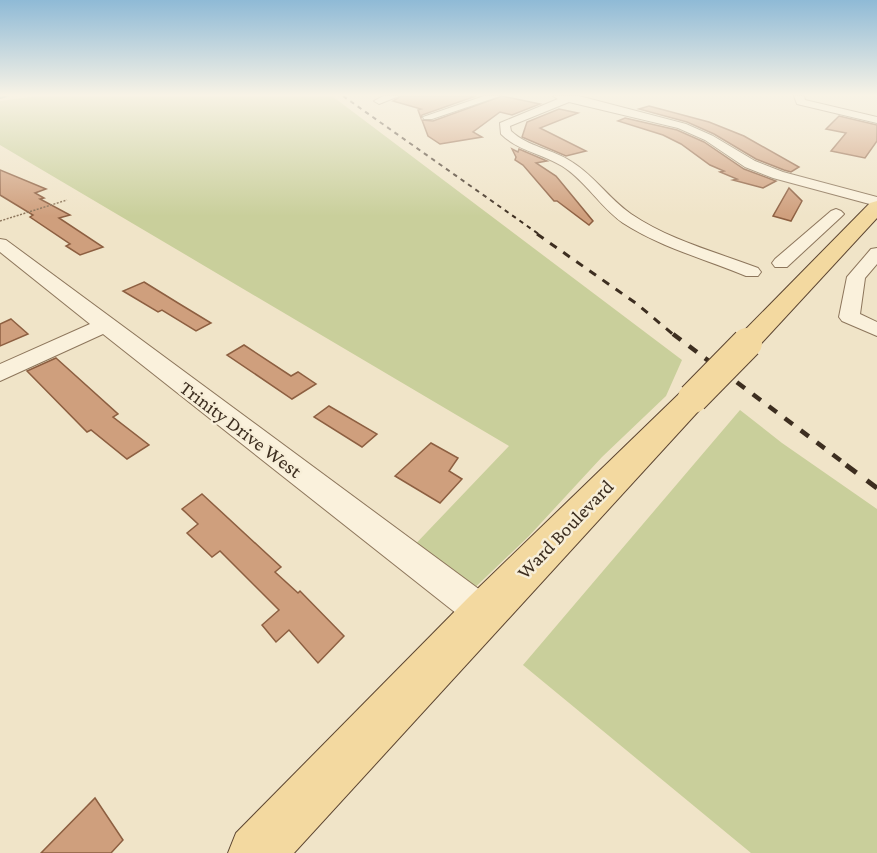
<svg xmlns="http://www.w3.org/2000/svg" width="877" height="853" viewBox="0 0 877 853" font-family="'Crimson Pro',serif">
<style>
.green{fill:#c9cf9b}
.lines{fill:none;stroke-linecap:round;stroke-linejoin:round}
.stream{stroke:#6f938a;stroke-width:2}
.building{fill:#cf9f7d;stroke:#8d5f41;stroke-width:1.5}
.minor-casing{stroke:#8d765c;stroke-width:2}
.major-casing{stroke:#5b4430;stroke-width:2}
.path{stroke:#8d765c;stroke-width:1.5;stroke-dasharray:2 1.5;stroke-linecap:butt}
.minor{fill:#faf1dc;fill-rule:evenodd}
.major{fill:#f3d9a0;fill-rule:evenodd}
.rail-far3{stroke:#3d2e20;stroke-width:2;stroke-dasharray:4.5 4.5;stroke-linecap:butt}
.rail-far2{stroke:#3d2e20;stroke-width:3;stroke-dasharray:8 8;stroke-linecap:butt}
.rail-far1{stroke:#3d2e20;stroke-width:4.5;stroke-dasharray:10 10;stroke-linecap:butt}
.rail{stroke:#3d2e20;stroke-width:5;stroke-dasharray:13 13;stroke-linecap:butt}
.major-bridge-casing{stroke:#5b4430;stroke-width:32;stroke-linecap:butt}
.major-bridge{stroke:#f3d9a0;stroke-width:30}
.labels{text-anchor:middle;stroke-width:5;stroke-linejoin:round;paint-order:stroke}
.street-label{font-size:20px;fill:#3d2e20;stroke:#f7eed8}
</style>
<rect width="100%" height="100%" fill="#f0e4c8"/>
<g class="green">
<polygon points="37,96 332,96 682,360 666,396 602,457 529,536 464,598 406,554 509,446 0,145 0,101"/>
<polygon points="740,410 782,443 877,509 877,853 751,853 523,665"/>
</g>
<g class="lines">
<polyline class="stream" points="0,98 7,96"/>
</g>
<g class="building">
<polygon points="401,96 476,96 422,115 421,118 418,110 421,109 393,101"/>
<polygon points="502,96 540,104 512,115 500,112 473,132 482,137 440,144 428,136 422,120 433,121"/>
<polygon points="649,106 709,122 744,136 799,167 791,172 784,170 756,159 714,134 687,122 639,109"/>
<polygon points="559,109 578,113 540,128 586,151 566,156 522,137 527,122"/>
<polygon points="839,116 877,125 877,141 865,158 831,151 846,133 826,129"/>
<polygon points="625,118 677,130 704,142 744,169 776,181 763,188 733,180 737,179 720,172 724,171 710,165 681,144 663,135 618,121"/>
<polygon points="512,149 518,152 519,149 547,161 536,163 556,176 593,221 589,225 557,201 554,201 523,165 515,160 516,157"/>
<polygon points="0,170 46,189 35,193 44,198 40,199 70,215 59,218 103,247 80,255 66,246 70,244 30,217 33,215 0,195"/>
<polygon points="789,188 802,201 791,221 773,216"/>
<polygon points="144,282 178,303 211,323 196,331 162,310 158,312 123,291"/>
<polygon points="11,319 28,334 0,346 0,324"/>
<polygon points="244,345 291,376 298,372 316,384 292,399 227,355"/>
<polygon points="56,358 118,414 113,417 149,445 127,459 91,430 87,432 27,371"/>
<polygon points="329,406 377,434 362,447 314,417"/>
<polygon points="431,443 458,458 449,471 462,479 440,503 395,476"/>
<polygon points="202,494 281,567 275,572 298,593 300,591 344,636 318,663 289,630 276,642 262,625 279,610 220,551 212,557 187,533 198,524 182,509"/>
<polygon points="95,798 123,840 111,853 41,853"/>
</g>
<g class="lines">
<g class="minor-casing">
<g id="minor">
<polygon points="383,96 399,96 379,104 374,101"/>
<polygon points="484,96 500,96 432,119 424,119 423,117"/>
<path d="M553 96H579L686 124 713 136 755 161 783 172 877 197V206L773 178 745 167 705 140 678 128 569 102 510 126 511 131C528 147 553 149 572 162 595 176 609 199 631 214 669 240 716 252 758 268L761 272 758 276H746C705 259 660 247 623 223 600 207 586 181 562 166 543 154 518 151 501 134L500 123 558 99Z"/>
<polygon points="794,96 804,96 805,100 877,117 877,123 797,104"/>
<polygon points="836,209 841,211 844,214 841,217 787,267 775,267 772,263 775,259 831,211"/>
<polygon points="0,239 6,240 495,601 500,613 495,625 483,630 471,625 103,334 0,381 0,364 90,324 0,252"/>
<polygon points="877,248 877,264 865,278 860,314 877,322 877,336 842,321 839,317 847,277 871,249"/>
</g>
</g>
<g class="major-casing">
<g id="major">
<polygon points="877,201 877,218 756,349 747,351 738,349 734,343 738,337 870,203"/>
<polygon points="693,388 704,391 708,398 704,405 294,853 228,853 236,833 468,598 682,391"/>
</g>
</g>
<polyline class="path" points="0,221 67,200"/>
<use href="#minor" class="minor"/>
<use href="#major" class="major"/>
<polyline class="rail-far3" points="343,96 540,235"/>
<polyline class="rail-far2" points="537,234 637,304 675,336"/>
<polyline class="rail-far1" points="673,334 848,466"/>
<polyline class="rail" points="846,465 877,488"/>
<g class="major-bridge-casing">
<polyline id="major-bridge" points="693,398 747,343"/>
</g>
<use href="#major-bridge" class="major-bridge"/>
</g>
<linearGradient id="sky" x2="0" y2="1"><stop stop-color="#8fbad6"/><stop offset="0.44" stop-color="#f8f3e6"/><stop offset="1" stop-color="#f8f3e6" stop-opacity="0"/></linearGradient>
<rect width="877" height="216" fill="url(#sky)"/>
<g class="labels">
<g class="street-label">
<text transform="translate(241 429) rotate(37)" y="7">Trinity Drive West</text>
<text transform="translate(565 529) rotate(-46)" y="7">Ward Boulevard</text>
</g>
</g>
</svg>
